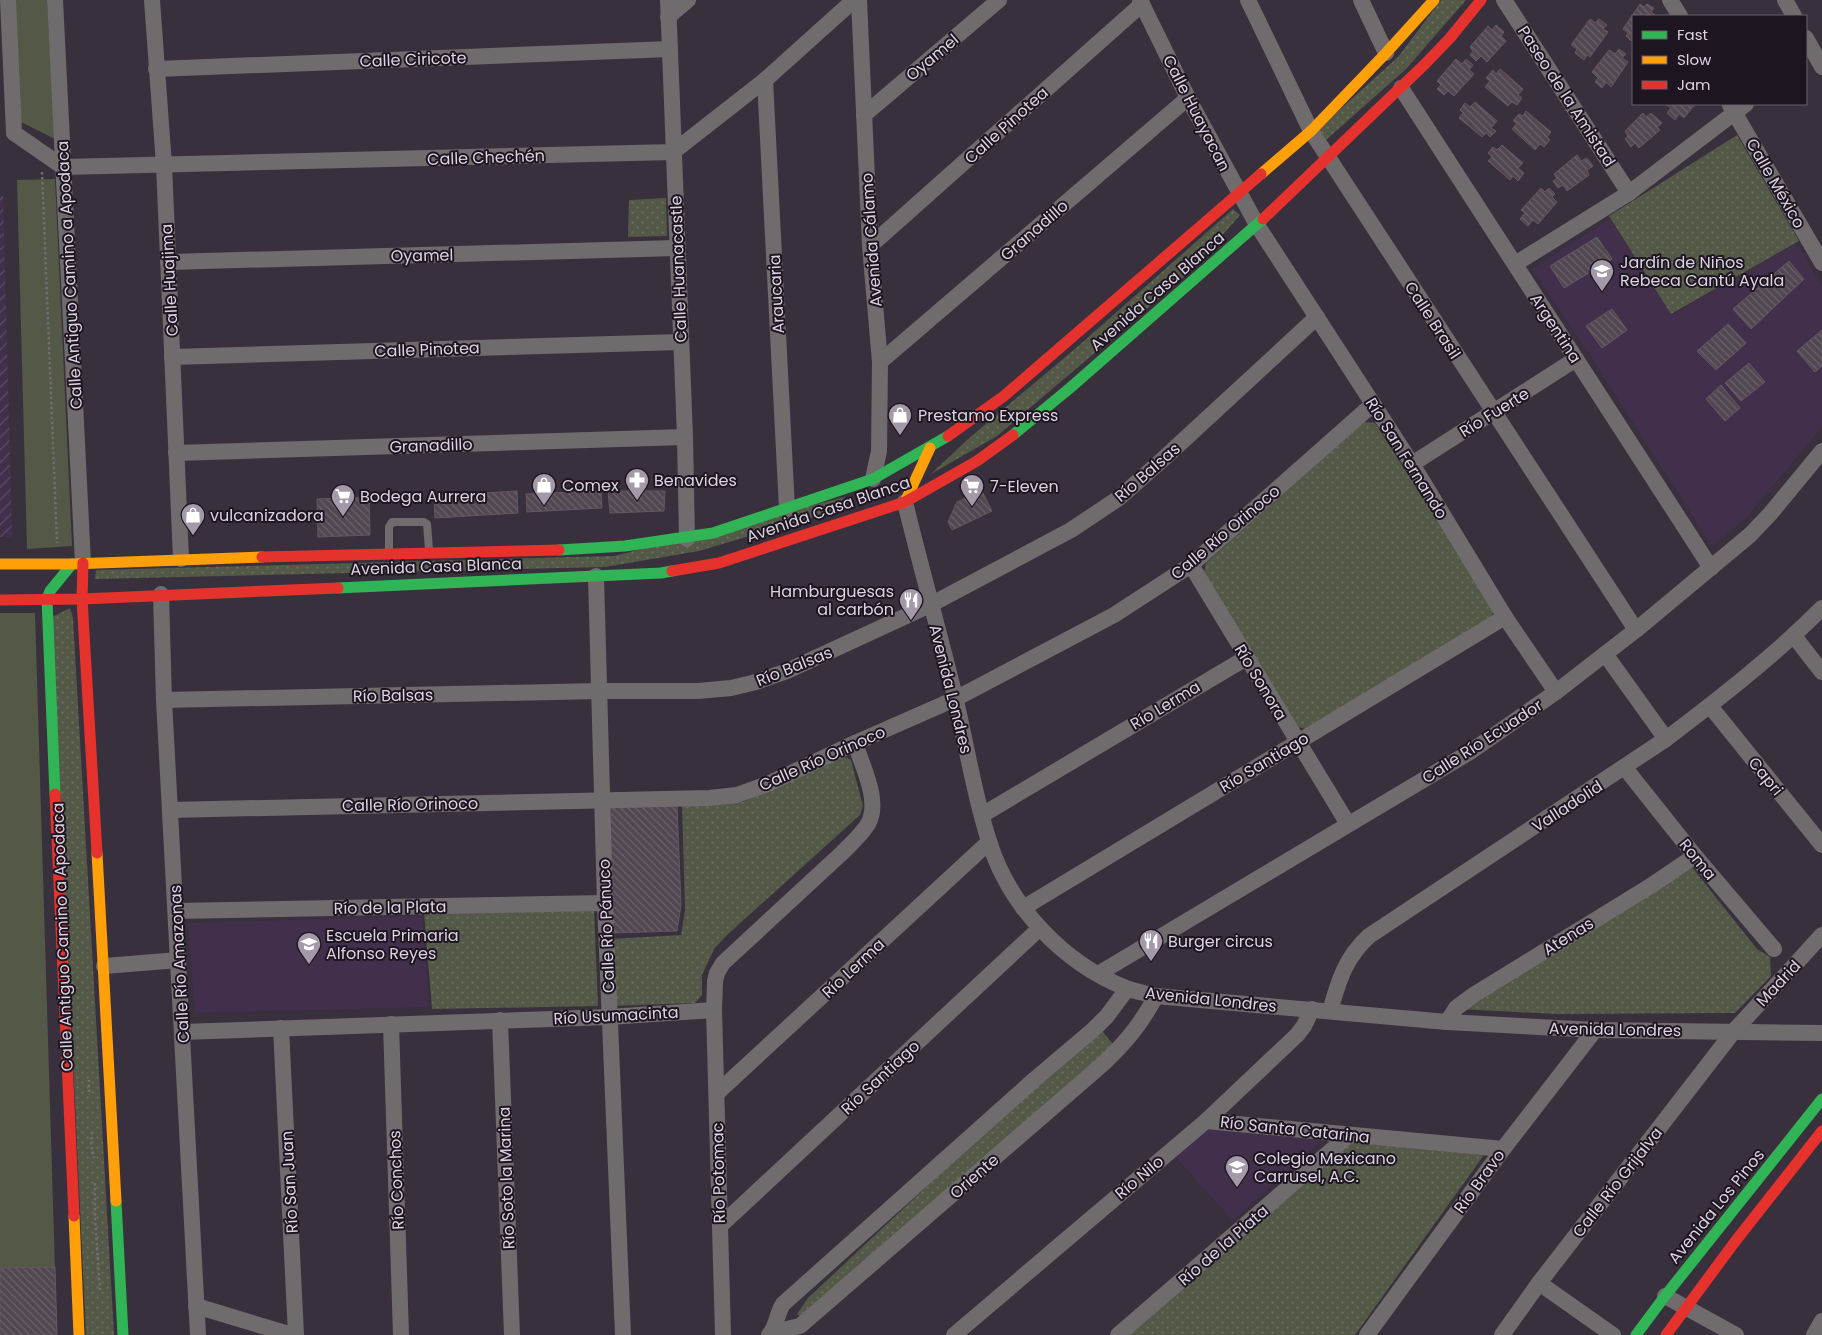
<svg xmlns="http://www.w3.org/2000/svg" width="1822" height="1335" viewBox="0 0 1822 1335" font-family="Poppins,sans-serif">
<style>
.built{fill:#422f4b}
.industrial{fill:url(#industrial-furrows)}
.grass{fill:#535847}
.park{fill:url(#park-dots)}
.building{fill:url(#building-back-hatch);stroke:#635861}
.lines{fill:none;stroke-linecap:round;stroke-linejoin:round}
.path{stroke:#736d72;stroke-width:2.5;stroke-dasharray:2.5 2.5;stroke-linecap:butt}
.lane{stroke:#706b6d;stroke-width:8}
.street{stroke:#706b6d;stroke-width:16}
.fast{stroke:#30b455;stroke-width:11}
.slow{stroke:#ff9f0a;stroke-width:11}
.jam{stroke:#e5322d;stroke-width:11}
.labels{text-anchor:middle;stroke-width:4;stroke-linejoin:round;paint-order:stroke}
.street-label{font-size:16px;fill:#dcd2e2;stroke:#1d1621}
.poi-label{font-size:16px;fill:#dcd2e2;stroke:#1d1621;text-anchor:start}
</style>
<defs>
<pattern id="industrial-furrows" width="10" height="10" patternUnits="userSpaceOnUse" patternTransform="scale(1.25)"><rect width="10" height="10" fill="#422f4b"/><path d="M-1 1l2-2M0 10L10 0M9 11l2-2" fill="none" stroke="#5d4c65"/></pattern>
<pattern id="park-dots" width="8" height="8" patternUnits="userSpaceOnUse" patternTransform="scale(1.25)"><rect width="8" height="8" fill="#535847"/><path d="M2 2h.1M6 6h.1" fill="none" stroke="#6b6f61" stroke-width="1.8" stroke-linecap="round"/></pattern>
<pattern id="building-back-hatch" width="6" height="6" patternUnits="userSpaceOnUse" patternTransform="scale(1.25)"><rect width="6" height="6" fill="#524751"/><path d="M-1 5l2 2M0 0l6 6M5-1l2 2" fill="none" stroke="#6a616a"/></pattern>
</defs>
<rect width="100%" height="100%" fill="#39303d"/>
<g class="built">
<polygon points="1610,219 1672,315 1797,243 1822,286 1822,427 1746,518 1712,546 1593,360 1532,269"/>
<polygon points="422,916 429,1007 195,1013 188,923"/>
<polygon points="1203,1129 1316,1137 1321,1141 1233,1221 1173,1154"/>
</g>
<polygon class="industrial" points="0,196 3,196 12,537 0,537"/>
<g class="grass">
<polygon points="12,0 47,0 55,139 19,121"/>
<polygon points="55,179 72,546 27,549 17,180"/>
<polygon points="0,613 35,613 57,1335 0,1335"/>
</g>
<g class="park">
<polygon points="1441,0 1466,0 1406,69 1326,140 1318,129 1398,57"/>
<polygon points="1737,135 1799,241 1671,314 1609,216"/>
<polygon points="666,198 667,236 628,237 629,200"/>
<polygon points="1233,209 1240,215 1191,271 997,436 931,474 968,439 1076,348"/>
<polygon points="1364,422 1375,423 1493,607 1492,619 1306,729 1297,727 1204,572 1206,563"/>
<polygon points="845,497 850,501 844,508 699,551 605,567 95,579 96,570 614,556"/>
<polygon points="70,608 73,618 114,1335 86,1335 52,617"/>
<polygon points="843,756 851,760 863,806 860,815 727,935 714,949 702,975 702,995 695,1003 611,1006 610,939 681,935 685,910 682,804 743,802"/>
<polygon points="1691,866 1757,949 1770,957 1771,976 1735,1013 1556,1014 1459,1009"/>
<polygon points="594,908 598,1006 432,1009 424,912"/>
<polygon points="1103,1032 1116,1048 802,1319 797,1314 808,1298 1054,1067"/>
<polygon points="1351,1142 1484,1155 1355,1335 1130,1335"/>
</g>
<g class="building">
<polygon points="1640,4 1644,7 1647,4 1654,8 1651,12 1656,16 1633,16 1633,39 1631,41 1626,36 1628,33 1623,29"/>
<polygon points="1590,19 1595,23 1599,19 1607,25 1603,29 1608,32 1590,57 1587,55 1584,60 1575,53 1577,49 1571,45"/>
<polygon points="1496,25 1504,32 1501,36 1506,41 1487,62 1481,56 1476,61 1470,55 1473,51 1470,47 1488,26 1492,30"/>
<polygon points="1619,49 1626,54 1622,58 1628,62 1611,87 1606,82 1602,88 1595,82 1598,78 1592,72 1609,50 1615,54"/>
<polygon points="1456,59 1462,64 1466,59 1473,65 1469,70 1474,74 1454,96 1448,91 1444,95 1437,89 1441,85 1437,81"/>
<polygon points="1500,69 1523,89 1518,95 1522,98 1517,105 1512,102 1508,106 1485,87 1490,81 1486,78 1493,70 1496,74"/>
<polygon points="1475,102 1497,121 1491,128 1496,131 1490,137 1486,133 1482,137 1459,118 1463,113 1460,110 1465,103 1470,107"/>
<polygon points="1665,104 1695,104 1684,118 1679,114 1675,120 1667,113 1671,108"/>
<polygon points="1526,111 1551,132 1547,137 1550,140 1544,147 1540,144 1535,150 1512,129 1517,123 1513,121 1519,114 1523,116"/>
<polygon points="1643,113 1646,117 1651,113 1662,123 1657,127 1660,130 1639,148 1635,143 1631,147 1625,139 1628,136 1625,131"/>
<polygon points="1502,145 1523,163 1518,168 1524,173 1518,181 1513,176 1510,180 1488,161 1492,157 1488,153 1493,147 1497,150"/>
<polygon points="1577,155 1581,161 1587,158 1593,166 1587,170 1589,175 1567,191 1563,185 1558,188 1553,181 1557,178 1554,174"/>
<polygon points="1541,188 1545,192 1549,188 1555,194 1552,197 1557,202 1538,224 1533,220 1528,226 1520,219 1525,213 1521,210"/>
<polygon points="1597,237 1612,259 1564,288 1550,266"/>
<polygon points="1789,261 1804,279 1751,329 1733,309"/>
<polygon points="1612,309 1627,330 1602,348 1586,326"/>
<polygon points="1728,324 1746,343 1716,370 1697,351"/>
<polygon points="1822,330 1822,366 1815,372 1797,351"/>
<polygon points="1749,363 1765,382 1741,401 1725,383"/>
<polygon points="1721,385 1740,408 1725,421 1706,399"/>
<polygon points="517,491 518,513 435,518 434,496"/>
<polygon points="601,491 602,508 527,512 526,494"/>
<polygon points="608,491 665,491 664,511 610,513"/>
<polygon points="982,491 992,511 952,530 948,522 957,502"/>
<polygon points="369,497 370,535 318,537 317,499"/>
<polygon points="677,805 681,905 677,931 612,933 610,806"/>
<polygon points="55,1267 57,1335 0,1335 0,1268"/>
</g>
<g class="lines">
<g class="path">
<polyline points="42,172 57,543"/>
<polyline points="89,1092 89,1080"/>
<polyline points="92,1132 91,1145 94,1158"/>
<polyline points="95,1183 95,1220 100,1290"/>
</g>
<polyline class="lane" points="389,552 389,527 392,522 424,522 427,524 429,550"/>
<g class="street">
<polyline points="8,0 14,133"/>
<polyline points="55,0 83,563"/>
<polyline points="152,0 164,165 181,559"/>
<polyline points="668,0 685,437 687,539"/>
<polyline points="859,0 870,246 880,362 879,451 873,479"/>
<polyline points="1140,0 1188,98 1257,225 1412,464 1505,617 1556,692"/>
<polyline points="1248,0 1311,131 1636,630"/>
<polyline points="1361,0 1386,53"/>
<polyline points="1504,0 1629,193"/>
<polyline points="1670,0 1680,16"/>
<polyline points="1785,0 1794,16"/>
<polyline points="668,17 688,0"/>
<polyline points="1806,38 1822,67"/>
<polyline points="156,69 670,49"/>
<polyline points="765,80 787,509"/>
<polyline points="1401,88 1711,568"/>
<polyline points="1730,105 1822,263"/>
<polyline points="864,115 999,0"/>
<polyline points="14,133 63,167 673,152 765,80 854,0"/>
<polyline points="870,246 1142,4"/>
<polyline points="168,262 677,248"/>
<polyline points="1515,264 1629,193 1746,104"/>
<polyline points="172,357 681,342"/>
<polyline points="880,362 1188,98"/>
<polyline points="176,453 685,437"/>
<polyline points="1412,464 1576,359"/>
<path d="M905 502C921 569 940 634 956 701 967 747 974 795 989 841 1009 906 1063 963 1126 988 1136 992 1146 993 1156 996L1447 1022 1595 1030 1822 1033"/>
<polyline points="1191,565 1348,824"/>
<polyline points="596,576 605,903 623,1335"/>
<polyline points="161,594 164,700 198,1335"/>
<polyline points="1794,636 1822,672"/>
<polyline points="1605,654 1666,739"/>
<polyline points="164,700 600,691 698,691 731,688 756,682 787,671 930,605 1071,530 1119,498 1161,461 1317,317"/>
<polyline points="1710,706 1822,845"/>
<polyline points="1625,768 1695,856 1774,949"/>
<polyline points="170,810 709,798 737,795 770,783 855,743 955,699 1114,615 1191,565 1373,404"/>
<polyline points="982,815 1246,658"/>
<polyline points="1023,908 1505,617"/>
<polyline points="176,911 605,903"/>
<polyline points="104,966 179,960"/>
<polyline points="1098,974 1470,752 1556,692 1636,630 1750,535 1770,514 1822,451"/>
<path d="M1330 1011C1339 980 1345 958 1369 936L1666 739C1720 698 1774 656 1822 608"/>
<polyline points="500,1020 512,1335"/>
<polyline points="1447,1022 1456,1008 1475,994 1652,885 1695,856"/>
<polyline points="391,1024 401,1335"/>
<polyline points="281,1028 296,1335"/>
<polyline points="182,1032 609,1017 714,1010"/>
<polyline points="717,1093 989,842"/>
<polyline points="1206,1121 1503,1149"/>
<polyline points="720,1226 1040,928"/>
<polyline points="1539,1283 1613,1335"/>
<polyline points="1665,1296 1736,1335"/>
<polyline points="196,1306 292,1335"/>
<path d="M773 1332 800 1326 1104 1063C1126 1042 1141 1024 1156 996"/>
<path d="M723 1335 714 1010 715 981 717 973 723 963 842 853C851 844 861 835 868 824 881 801 862 766 855 743"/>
<path d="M769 1335C776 1328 777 1313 783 1304L1035 1079 1094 1029 1107 1016 1127 989"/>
<polyline points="954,1335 1206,1121 1297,1035 1304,1026 1312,1009"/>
<polyline points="1118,1335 1349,1135"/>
<polyline points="1367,1335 1503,1149 1595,1030"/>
<polyline points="1502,1335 1539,1283 1734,1031 1822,935"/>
<polyline points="1814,1335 1822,1321"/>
</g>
<g class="fast">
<polyline points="1013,435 1070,388 1263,219"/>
<polyline points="559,550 625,546 713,533 873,479 948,436"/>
<polyline points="338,588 661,573 672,571"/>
<polyline points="55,794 47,599 50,591 72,564"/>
<polyline points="116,1201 123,1335"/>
<polyline points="1636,1335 1665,1296 1822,1099"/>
</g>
<g class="slow">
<polyline points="1261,174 1311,131 1386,53 1434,0"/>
<polyline points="905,502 930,448"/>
<polyline points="0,564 72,564 262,557"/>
<polyline points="97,853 116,1201"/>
<polyline points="74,1216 79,1335"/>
</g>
<g class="jam">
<polyline points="1263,219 1425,64 1450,38 1481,0"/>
<polyline points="948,436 1004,396 1261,174"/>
<polyline points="262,557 559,550"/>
<polyline points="83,563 82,599 97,853"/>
<polyline points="672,571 719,563 905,502 977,461 1013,435"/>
<polyline points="0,600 82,599 338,588"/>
<polyline points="55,794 74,1216"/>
<polyline points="1666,1335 1734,1243 1822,1131"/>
</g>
</g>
<defs>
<g id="school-pin" transform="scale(1.25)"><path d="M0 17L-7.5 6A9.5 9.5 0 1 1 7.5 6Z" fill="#a399a8" stroke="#1d1621"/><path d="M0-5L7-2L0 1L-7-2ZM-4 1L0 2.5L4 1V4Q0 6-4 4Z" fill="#fff"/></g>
<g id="shop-pin" transform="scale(1.25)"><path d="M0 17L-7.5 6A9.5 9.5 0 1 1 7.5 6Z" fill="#a399a8" stroke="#1d1621"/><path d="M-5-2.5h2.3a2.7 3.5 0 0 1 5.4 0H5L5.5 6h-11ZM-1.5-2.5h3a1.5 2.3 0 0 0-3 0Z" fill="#fff"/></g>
<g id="pharmacy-pin" transform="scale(1.25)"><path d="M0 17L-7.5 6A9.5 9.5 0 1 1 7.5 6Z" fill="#a399a8" stroke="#1d1621"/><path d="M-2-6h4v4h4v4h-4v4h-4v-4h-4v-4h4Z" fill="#fff"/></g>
<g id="supermarket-pin" transform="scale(1.25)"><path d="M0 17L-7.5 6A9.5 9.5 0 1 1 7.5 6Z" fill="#a399a8" stroke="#1d1621"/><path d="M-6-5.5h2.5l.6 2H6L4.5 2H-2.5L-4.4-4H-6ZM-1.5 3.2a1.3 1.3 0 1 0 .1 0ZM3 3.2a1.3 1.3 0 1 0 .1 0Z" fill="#fff"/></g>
<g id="restaurant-pin" transform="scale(1.25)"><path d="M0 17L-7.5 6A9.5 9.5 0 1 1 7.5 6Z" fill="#a399a8" stroke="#1d1621"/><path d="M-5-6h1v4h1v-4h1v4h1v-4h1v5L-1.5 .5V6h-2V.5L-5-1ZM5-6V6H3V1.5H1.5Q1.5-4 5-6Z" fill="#fff"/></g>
</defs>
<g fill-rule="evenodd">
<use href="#school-pin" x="1602" y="271"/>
<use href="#shop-pin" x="900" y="415"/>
<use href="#pharmacy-pin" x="637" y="480"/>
<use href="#shop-pin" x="544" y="485"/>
<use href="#supermarket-pin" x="972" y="486"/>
<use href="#supermarket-pin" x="343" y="496"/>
<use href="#shop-pin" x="193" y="515"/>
<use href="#restaurant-pin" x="911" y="600"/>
<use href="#restaurant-pin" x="1151" y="941"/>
<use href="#school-pin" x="309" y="944"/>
<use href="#school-pin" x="1237" y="1167"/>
</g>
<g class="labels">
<g class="street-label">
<text transform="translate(932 57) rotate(-40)" y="6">Oyamel</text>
<text transform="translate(413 59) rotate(-2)" y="6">Calle Ciricote</text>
<text transform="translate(1567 96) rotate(57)" y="6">Paseo de la Amistad</text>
<text transform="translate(1197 113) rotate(63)" y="6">Calle Huayacan</text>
<text transform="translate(1006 125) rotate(-42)" y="6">Calle Pinotea</text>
<text transform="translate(486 157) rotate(-2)" y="6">Calle Chechén</text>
<text transform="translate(1776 183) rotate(60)" y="6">Calle México</text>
<text transform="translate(1034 230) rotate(-41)" y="6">Granadillo</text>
<text transform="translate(871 240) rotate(-94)" y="6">Avenida Cálamo</text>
<text transform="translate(422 255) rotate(-1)" y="6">Oyamel</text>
<text transform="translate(678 269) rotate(-92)" y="6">Calle Huanacastle</text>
<text transform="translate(69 275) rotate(-93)" y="6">Calle Antiguo Camino a Apodaca</text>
<text transform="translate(169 280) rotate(-93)" y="6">Calle Huajima</text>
<text transform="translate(1157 291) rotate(-41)" y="6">Avenida Casa Blanca</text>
<text transform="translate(776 294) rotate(-93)" y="6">Araucaria</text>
<text transform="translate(1433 320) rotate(57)" y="6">Calle Brasil</text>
<text transform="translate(1556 328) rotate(57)" y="6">Argentina</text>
<text transform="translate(427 349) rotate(-2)" y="6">Calle Pinotea</text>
<text transform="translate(1494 412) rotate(-32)" y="6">Río Fuerte</text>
<text transform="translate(431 445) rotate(-2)" y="6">Granadillo</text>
<text transform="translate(1407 458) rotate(58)" y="6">Río San Fernando</text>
<text transform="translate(1147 472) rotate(-41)" y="6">Río Balsas</text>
<text transform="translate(828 509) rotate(-19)" y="6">Avenida Casa Blanca</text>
<text transform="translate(1225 532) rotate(-40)" y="6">Calle Río Orinoco</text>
<text transform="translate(436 566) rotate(-2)" y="6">Avenida Casa Blanca</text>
<text transform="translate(794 666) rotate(-22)" y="6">Río Balsas</text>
<text transform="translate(1261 682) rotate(59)" y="6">Río Sonora</text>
<text transform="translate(951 689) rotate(76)" y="6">Avenida Londres</text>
<text transform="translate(393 695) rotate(-1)" y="6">Río Balsas</text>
<text transform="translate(1165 705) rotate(-31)" y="6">Río Lerma</text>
<text transform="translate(1482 741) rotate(-33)" y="6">Calle Río Ecuador</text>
<text transform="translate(822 758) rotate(-24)" y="6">Calle Río Orinoco</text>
<text transform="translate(1264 762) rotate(-31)" y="6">Río Santiago</text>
<text transform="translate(1766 776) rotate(51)" y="6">Capri</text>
<text transform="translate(410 804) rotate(-1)" y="6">Calle Río Orinoco</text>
<text transform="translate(1567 806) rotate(-33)" y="6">Valladolid</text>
<text transform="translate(1698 859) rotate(51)" y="6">Roma</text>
<text transform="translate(390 907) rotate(-1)" y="6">Río de la Plata</text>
<text transform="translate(606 926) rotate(-92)" y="6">Calle Río Pánuco</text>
<text transform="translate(1568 936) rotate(-32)" y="6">Atenas</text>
<text transform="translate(62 937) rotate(-92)" y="6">Calle Antiguo Camino a Apodaca</text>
<text transform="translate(179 964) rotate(-93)" y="6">Calle Río Amazonas</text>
<text transform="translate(853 968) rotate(-43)" y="6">Río Lerma</text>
<text transform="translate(1778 983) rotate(-47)" y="6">Madrid</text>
<text transform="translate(1211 999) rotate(6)" y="6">Avenida Londres</text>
<text transform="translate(616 1015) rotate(-3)" y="6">Río Usumacinta</text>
<text transform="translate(1615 1029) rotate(1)" y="6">Avenida Londres</text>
<text transform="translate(880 1077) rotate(-43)" y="6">Río Santiago</text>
<text transform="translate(1295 1129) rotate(6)" y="6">Río Santa Catarina</text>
<text transform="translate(718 1173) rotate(-91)" y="6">Río Potomac</text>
<text transform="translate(974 1176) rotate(-41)" y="6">Oriente</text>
<text transform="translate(1139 1177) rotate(-40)" y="6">Río Nilo</text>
<text transform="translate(506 1178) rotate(-92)" y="6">Río Soto la Marina</text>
<text transform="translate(396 1180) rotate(-92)" y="6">Río Conchos</text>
<text transform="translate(1479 1181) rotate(-54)" y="6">Río Bravo</text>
<text transform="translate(289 1182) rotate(-93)" y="6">Río San Juan</text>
<text transform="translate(1617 1182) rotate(-52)" y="6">Calle Río Grijalva</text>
<text transform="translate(1716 1206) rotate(-51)" y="6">Avenida Los Pinos</text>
<text transform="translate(1223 1245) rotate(-41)" y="6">Río de la Plata</text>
</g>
<g class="poi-label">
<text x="1620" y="268">Jardín de Niños<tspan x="1620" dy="18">Rebeca Cantú Ayala</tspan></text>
<text x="918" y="421">Prestamo Express</text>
<text x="654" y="486">Benavides</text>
<text x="562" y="491">Comex</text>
<text x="990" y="492">7-Eleven</text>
<text x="360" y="502">Bodega Aurrera</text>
<text x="210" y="521">vulcanizadora</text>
<text x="894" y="597" text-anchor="end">Hamburguesas<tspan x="894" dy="18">al carbón</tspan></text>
<text x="326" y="941">Escuela Primaria<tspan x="326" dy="18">Alfonso Reyes</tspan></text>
<text x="1168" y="947">Burger circus</text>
<text x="1254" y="1164">Colegio Mexicano<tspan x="1254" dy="18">Carrusel, A.C.</tspan></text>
</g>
</g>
<rect x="1632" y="15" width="175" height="90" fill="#1d1621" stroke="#69616e"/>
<rect x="1642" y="31" width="25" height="8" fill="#30b455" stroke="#69616e"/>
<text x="1677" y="40" font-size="15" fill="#dcd2e2">Fast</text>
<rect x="1642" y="56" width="25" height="8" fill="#ff9f0a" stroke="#69616e"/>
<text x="1677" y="65" font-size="15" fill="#dcd2e2">Slow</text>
<rect x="1642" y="81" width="25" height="8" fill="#e5322d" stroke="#69616e"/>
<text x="1677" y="90" font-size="15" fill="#dcd2e2">Jam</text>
</svg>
